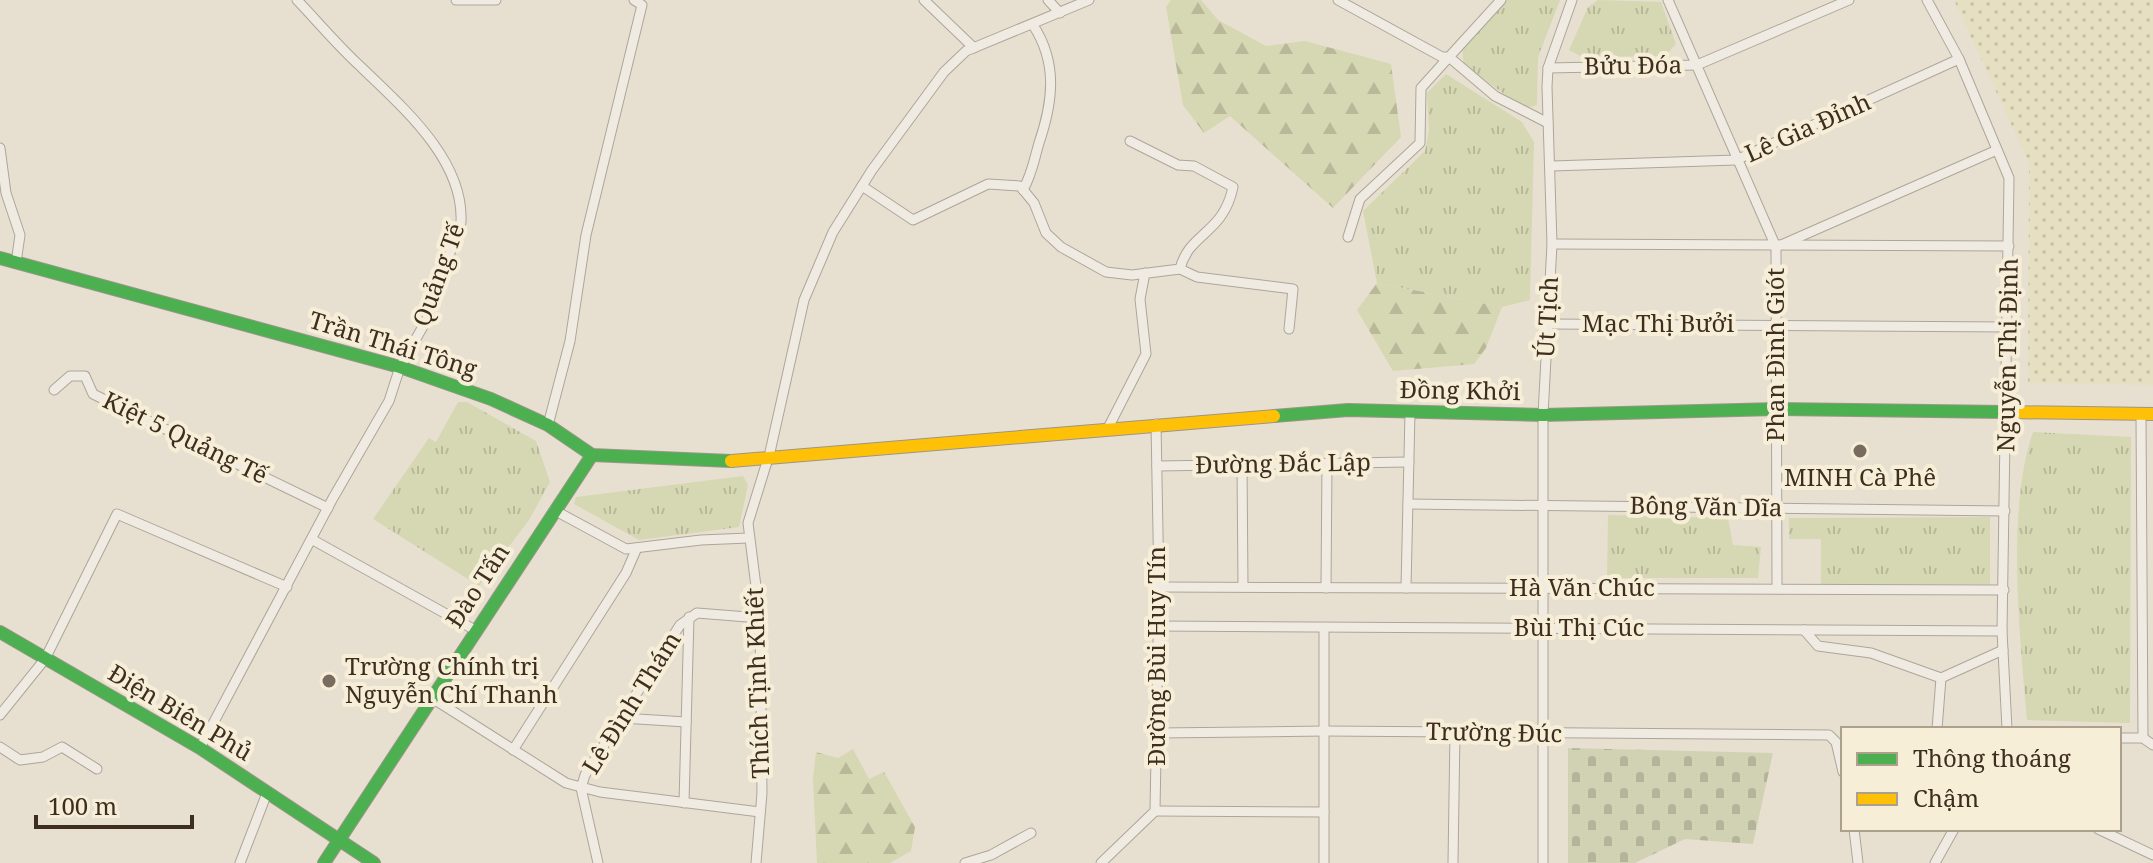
<svg xmlns="http://www.w3.org/2000/svg" width="2153" height="863" viewBox="0 0 2153 863" font-family="'Noto Serif',serif">
<style>
.farmland{fill:url(#farmland-dots)}
.grass{fill:url(#grass-tufts)}
.forest{fill:url(#forest-firs)}
.cemetery{fill:url(#cemetery-stones)}
.lines{fill:none;stroke-linecap:round;stroke-linejoin:round}
.street-casing{stroke:#ada599;stroke-width:11}
.fast-casing{stroke:#9c958a;stroke-width:14}
.slow-casing{stroke:#9c958a;stroke-width:14}
.street{stroke:#efebe3;stroke-width:9}
.fast{stroke:#4caf50;stroke-width:12}
.slow{stroke:#ffc107;stroke-width:12}
.poi-dot{fill:#786c5e;stroke:#f7eed8;stroke-width:3}
.labels{text-anchor:middle;stroke-width:8;stroke-linejoin:round;paint-order:stroke}
.street-label{font-size:24px;fill:#3d2e20;stroke:#f7eed8}
.poi-label{font-size:24px;fill:#3d2e20;stroke:#f7eed8}
</style>
<defs>
<pattern id="farmland-dots" width="8" height="8" patternUnits="userSpaceOnUse" patternTransform="scale(2)"><rect width="8" height="8" fill="#e6dfc2"/><path d="M2 2h.1M6 6h.1" fill="none" stroke="#c6c0a6" stroke-width="1.8" stroke-linecap="round"/></pattern>
<pattern id="grass-tufts" width="24" height="20" patternUnits="userSpaceOnUse" patternTransform="scale(2)"><rect width="24" height="20" fill="#d6d7b3"/><path d="M3 7l-1-3M5 7V3M7 7l1-3M15 17l-1-3M17 17v-4M19 17l1-3" fill="none" stroke="#b9b99a"/></pattern>
<pattern id="forest-firs" width="22" height="20" patternUnits="userSpaceOnUse" patternTransform="scale(2)"><rect width="22" height="20" fill="#d6d7b3"/><path d="M5 1l3.5 6h-7zM16 11l3.5 6h-7z" fill="#b9b99a"/></pattern>
<pattern id="cemetery-stones" width="16" height="16" patternUnits="userSpaceOnUse" patternTransform="scale(2)"><rect width="16" height="16" fill="#d1d1b3"/><path d="M2 7V4a2 2 0 0 1 4 0v3zM10 15v-3a2 2 0 0 1 4 0v3z" fill="#b4b49a"/></pattern>
</defs>
<rect width="100%" height="100%" fill="#e7e0d1"/>
<polygon class="farmland" points="1954,0 2153,0 2153,385 2028,383 2029,163"/>
<g class="grass">
<polygon points="1507,0 1560,0 1538,57 1537,105 1525,109 1464,65 1462,49"/>
<polygon points="1598,0 1661,2 1676,44 1665,56 1582,57 1569,50 1588,7"/>
<polygon points="1446,74 1522,122 1534,142 1530,300 1502,307 1377,283 1363,211 1425,151 1429,131 1427,93"/>
<polygon points="458,402 467,402 536,441 550,482 529,520 479,586 373,519 429,438 436,442"/>
<path d="M2033 432 2131 437 2130 723 2027 720C2020 637 2006 510 2033 432Z"/>
<polygon points="743,476 748,485 739,527 639,540 574,504 576,497"/>
<polygon points="1608,515 1728,518 1733,545 1761,547 1758,578 1607,578"/>
<polygon points="1990,517 1990,584 1821,584 1821,539 1789,539 1789,518"/>
</g>
<g class="forest">
<polygon points="1171,0 1201,0 1218,20 1266,46 1305,41 1391,64 1401,137 1333,208 1230,116 1204,133 1183,105 1166,7"/>
<polygon points="1377,283 1502,307 1486,348 1474,364 1393,371 1357,310"/>
<polygon points="853,749 869,779 884,772 915,827 911,851 890,863 817,863 813,780 816,752 838,758"/>
</g>
<polygon class="cemetery" points="1568,748 1773,753 1753,844 1685,839 1635,863 1568,863"/>
<g class="lines">
<g class="street-casing">
<g id="street">
<polyline points="456,0 496,0"/>
<polyline points="924,0 974,48"/>
<polyline points="1048,0 1060,13"/>
<polyline points="1338,0 1442,57 1449,57 1501,0"/>
<polyline points="1668,0 1776,247 1777,589"/>
<polyline points="1927,0 1959,59 2009,178 2002,631 2007,729"/>
<polyline points="1548,68 1697,65 1849,0"/>
<path d="M1130 141 1178 165 1194 166 1233 187C1223 235 1189 232 1180 269"/>
<polyline points="0,148 6,193 20,235 16,263"/>
<polyline points="1552,166 1736,160 1959,59"/>
<polyline points="862,186 913,220 988,184 1020,186 1034,203 1046,233 1061,247 1106,272 1132,275 1180,269 1197,277 1293,289 1289,329"/>
<path d="M1023 190C1032 174 1034 160 1039 143 1053 102 1058 63 1033 25"/>
<polyline points="1348,237 1360,199 1420,143 1421,88 1449,57 1495,96 1548,123"/>
<polyline points="1552,244 2009,246"/>
<polyline points="1781,245 1997,150"/>
<polyline points="1548,324 2008,327"/>
<polyline points="54,390 70,376 85,376 93,394 328,508"/>
<polyline points="2141,414 2143,738"/>
<polyline points="548,425 570,341 586,235 642,5 634,0"/>
<polyline points="1108,428 1146,354 1140,299 1145,273"/>
<polyline points="1242,464 1243,587"/>
<polyline points="1157,466 1409,462"/>
<polyline points="1408,504 2005,511"/>
<polyline points="554,510 626,549 701,540 748,538"/>
<polyline points="313,540 475,630"/>
<polyline points="1159,587 2004,590"/>
<polyline points="1326,588 1327,463"/>
<polyline points="1406,588 1410,412"/>
<polyline points="1156,626 2002,631"/>
<polyline points="1324,628 1324,863"/>
<polyline points="1804,630 1818,646 1871,653 1941,678"/>
<polyline points="432,698 566,783 600,792 760,812"/>
<polyline points="0,715 45,659 117,514 287,587"/>
<polyline points="622,718 686,722"/>
<polyline points="1937,729 1941,678 2003,650"/>
<polyline points="1158,733 1325,731 1829,735 1836,742 1843,772"/>
<polyline points="2119,738 2143,738 2153,745"/>
<polyline points="0,747 20,760 43,757 62,747 97,769"/>
<path d="M200 748 333 498 389 401 400 367 426 321 461 222C464 159 402 107 361 67 338 46 318 22 297 0"/>
<polyline points="513,750 626,573 636,550"/>
<polyline points="684,803 689,617"/>
<polyline points="1155,811 1324,812"/>
<polyline points="1854,829 1858,863"/>
<polyline points="2098,829 2153,855"/>
<polyline points="240,863 267,793"/>
<polyline points="598,863 581,788 585,775 680,625 697,613 760,618"/>
<polyline points="756,863 762,793 760,618 748,523 770,452 804,300 833,232 872,170 944,72 966,51 1089,0"/>
<polyline points="965,863 991,855 1031,833"/>
<polyline points="1101,863 1155,811 1159,587 1156,424"/>
<polyline points="1453,863 1455,732"/>
<polyline points="1543,863 1543,415 1552,244 1547,87 1548,68 1572,0"/>
<polyline points="1935,863 1954,829"/>
</g>
</g>
<g class="fast-casing">
<g id="fast">
<polyline points="0,258 400,367 491,399 548,425 592,455 731,461"/>
<polyline points="1274,416 1348,410 1543,415 1777,409 2005,412"/>
<polyline points="0,632 200,748 374,863"/>
<polyline points="324,863 592,455"/>
</g>
</g>
<g class="slow-casing">
<g id="slow">
<polyline points="2005,412 2153,414"/>
<polyline points="731,461 1274,416"/>
</g>
</g>
<use href="#street" class="street"/>
<use href="#fast" class="fast"/>
<use href="#slow" class="slow"/>
</g>
<g class="poi-dot">
<circle cx="1860" cy="451" r="8"/>
<circle cx="329" cy="681" r="8"/>
</g>
<g class="labels">
<g class="street-label">
<text transform="translate(1633 66) rotate(-1)" y="8">Bửu Đóa</text>
<text transform="translate(1808 128) rotate(-24)" y="8">Lê Gia Đỉnh</text>
<text transform="translate(439 275) rotate(-70)" y="8">Quảng Tế</text>
<text transform="translate(1548 317) rotate(-87)" y="8">Út Tịch</text>
<text x="1658" y="332">Mạc Thị Bưởi</text>
<text transform="translate(393 345) rotate(17)" y="8">Trần Thái Tông</text>
<text transform="translate(1776 355) rotate(-90)" y="8">Phan Đình Giót</text>
<text transform="translate(2008 355) rotate(-89)" y="8">Nguyễn Thị Định</text>
<text transform="translate(1460 391) rotate(1)" y="8">Đồng Khởi</text>
<text transform="translate(185 438) rotate(26)" y="8">Kiệt 5 Quảng Tế</text>
<text transform="translate(1283 464) rotate(-1)" y="8">Đường Đắc Lập</text>
<text transform="translate(1706 507) rotate(1)" y="8">Bông Văn Dĩa</text>
<text transform="translate(478 586) rotate(-57)" y="8">Đào Tấn</text>
<text x="1582" y="596">Hà Văn Chúc</text>
<text x="1579" y="636">Bùi Thị Cúc</text>
<text transform="translate(1157 656) rotate(-90)" y="8">Đường Bùi Huy Tín</text>
<text transform="translate(758 683) rotate(-92)" y="8">Thích Tịnh Khiết</text>
<text transform="translate(632 703) rotate(-58)" y="8">Lê Đình Thám</text>
<text transform="translate(180 713) rotate(31)" y="8">Điện Biên Phủ</text>
<text transform="translate(1494 733) rotate(1)" y="8">Trường Đúc</text>
</g>
<g class="poi-label">
<text x="1860" y="486">MINH Cà Phê</text>
<text x="345" y="675" text-anchor="start">Trường Chính trị<tspan x="345" dy="28">Nguyễn Chí Thanh</tspan></text>
</g>
</g>
<rect x="1841" y="727" width="280" height="104" fill="#f7eed8" stroke="#ada18e" stroke-width="2"/>
<rect x="1857" y="753" width="40" height="12" fill="#4caf50" stroke="#ada18e" stroke-width="2"/>
<text x="1913" y="767" font-size="24" fill="#3d2e20">Thông thoáng</text>
<rect x="1857" y="793" width="40" height="12" fill="#ffc107" stroke="#ada18e" stroke-width="2"/>
<text x="1913" y="807" font-size="24" fill="#3d2e20">Chậm</text>
<path d="M36 815v12h156v-12" fill="none" stroke="#3d2e20" stroke-width="4"/>
<text x="48" y="815" font-size="24" fill="#3d2e20" stroke="#f7eed8" stroke-width="6" paint-order="stroke">100 m</text>
</svg>
